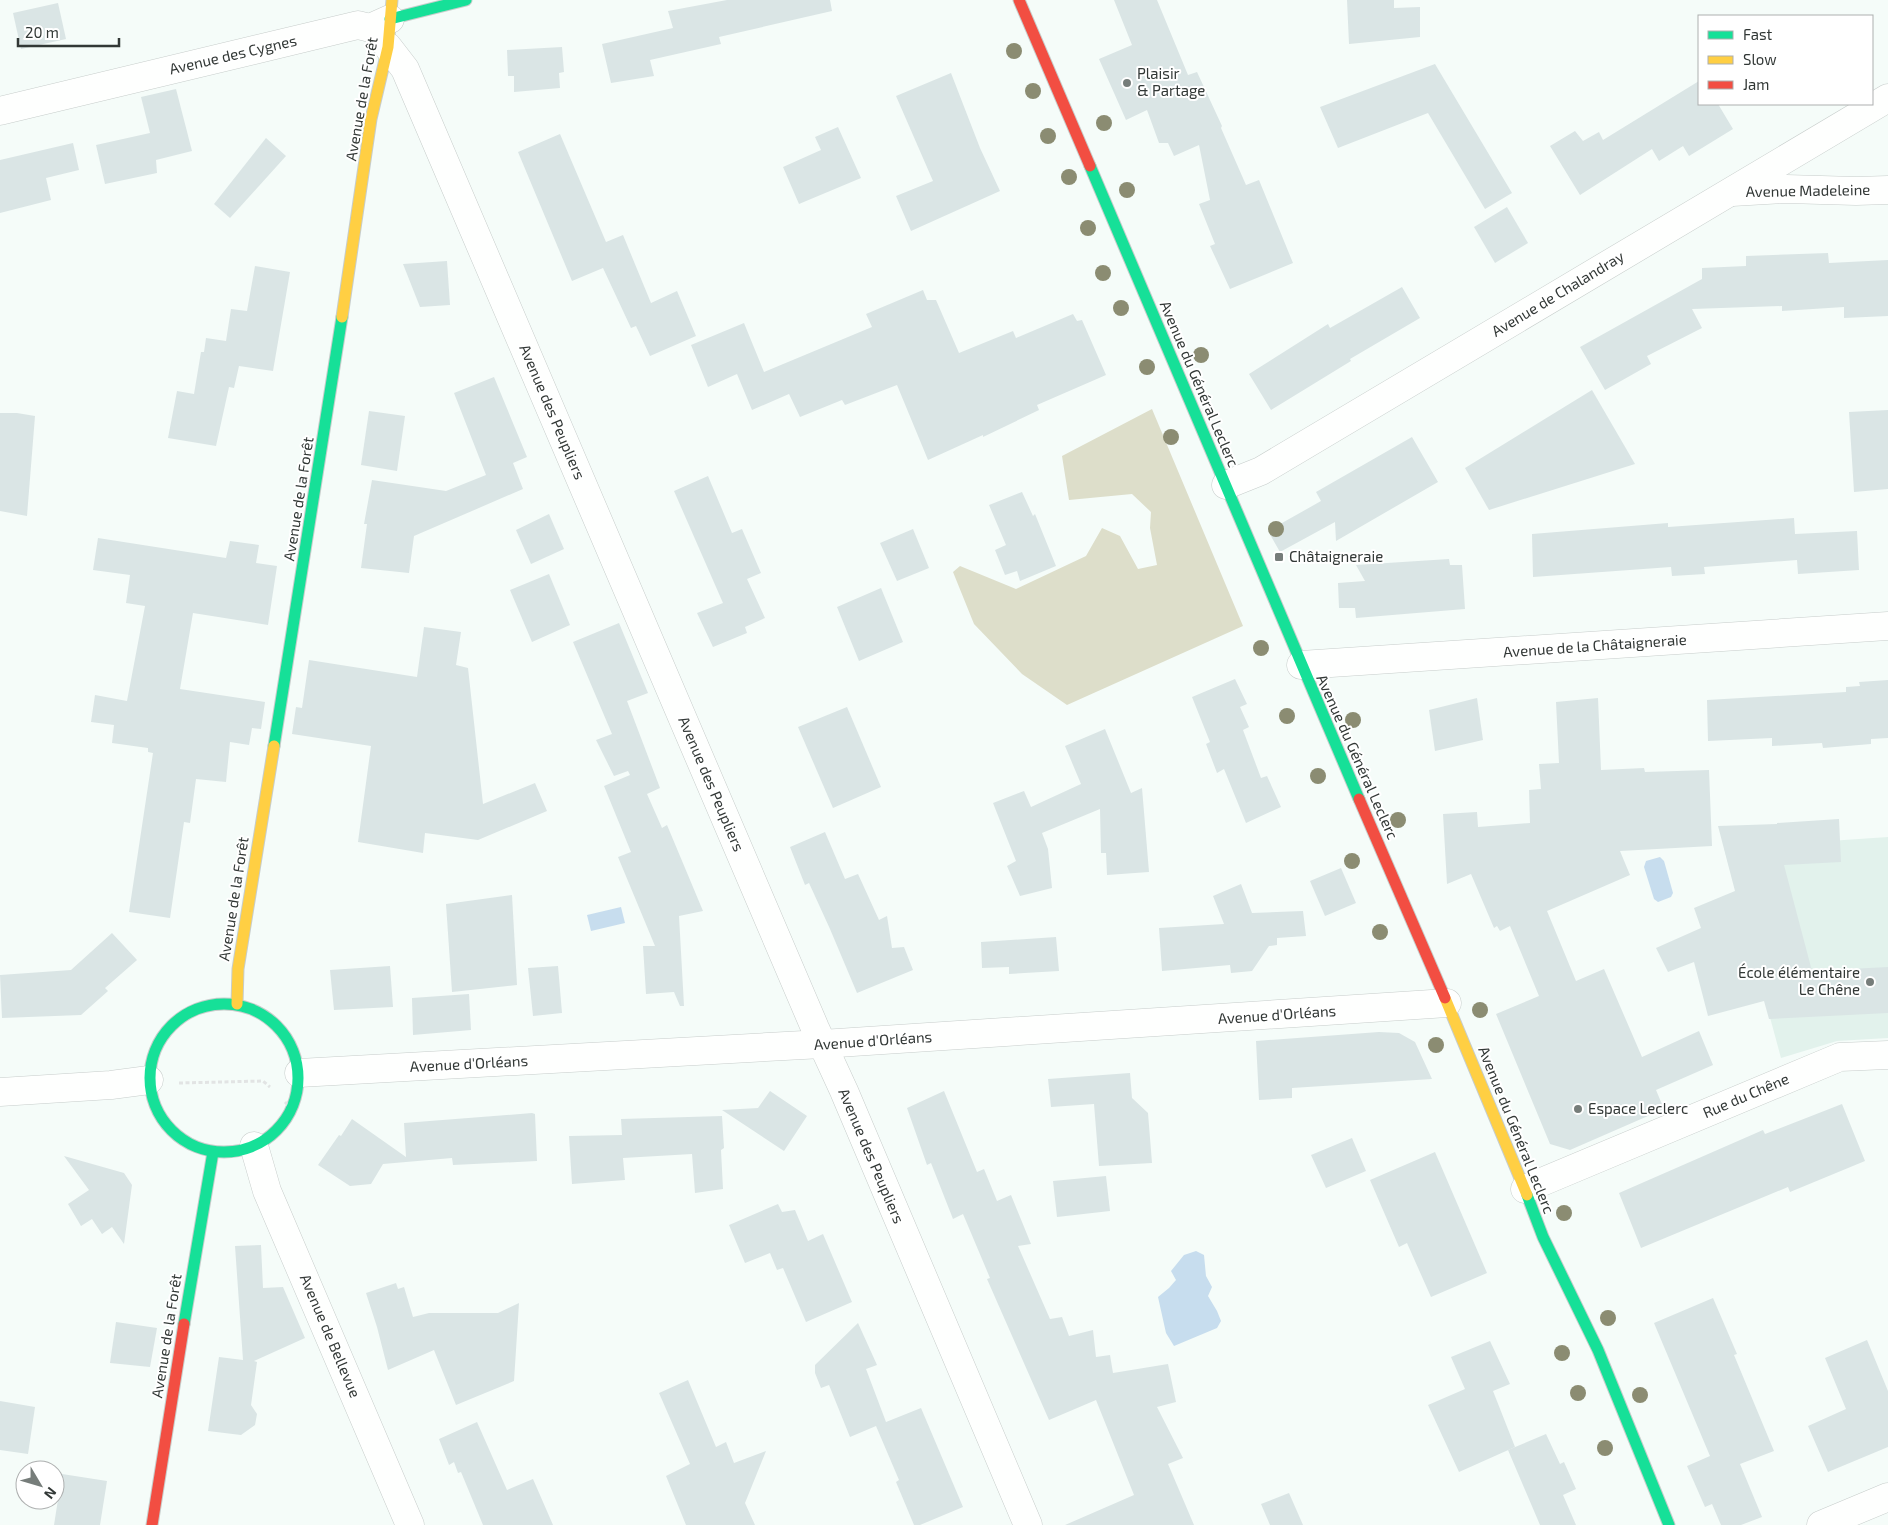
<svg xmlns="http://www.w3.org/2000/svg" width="1888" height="1525" viewBox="0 0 1888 1525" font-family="'Exo 2',sans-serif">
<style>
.built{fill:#e2f2ec}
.forest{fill:#dddeca}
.water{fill:#c7ddee}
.building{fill:#dae5e5}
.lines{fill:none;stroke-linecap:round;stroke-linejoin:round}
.street-casing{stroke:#c7cdcb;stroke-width:29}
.fast-casing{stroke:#c7cdcb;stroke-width:13}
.slow-casing{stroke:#c7cdcb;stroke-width:13}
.jam-casing{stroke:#c7cdcb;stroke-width:13}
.path{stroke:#e2e4e4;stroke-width:3;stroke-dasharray:4 2.5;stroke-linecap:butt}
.street{stroke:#fefffe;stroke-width:28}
.fast{stroke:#16e098;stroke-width:11}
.slow{stroke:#ffcf43;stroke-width:11}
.jam{stroke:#f24e42;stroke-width:11}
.tree{fill:#8b8c72}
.poi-dot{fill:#767d7a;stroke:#fff;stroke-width:2}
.labels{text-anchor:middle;stroke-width:4;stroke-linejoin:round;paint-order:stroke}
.street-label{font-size:15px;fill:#323836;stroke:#fff}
.poi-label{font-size:15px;fill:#323836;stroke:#fff;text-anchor:start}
</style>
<rect width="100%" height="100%" fill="#f5fcf9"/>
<polygon class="built" points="1888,837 1888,1038 1837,1041 1781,1058 1724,848"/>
<polygon class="forest" points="1152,409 1243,626 1067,705 1022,674 974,624 953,572 960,566 1016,589 1086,556 1102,528 1120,536 1138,569 1157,565 1150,528 1151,512 1132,494 1069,500 1062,456"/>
<g class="water">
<polygon points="1660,857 1664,861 1673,893 1671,897 1658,902 1654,899 1644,867 1646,861"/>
<polygon points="621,907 625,923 591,931 587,915"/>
<polygon points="1196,1251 1204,1255 1206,1276 1212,1287 1208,1296 1217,1311 1221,1321 1217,1328 1174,1346 1166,1333 1158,1297 1169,1288 1176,1280 1171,1271 1184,1255"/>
</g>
<g class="building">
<polygon points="727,0 830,0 832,11 719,37 721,44 650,60 654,76 611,83 602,44 673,28 668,11"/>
<polygon points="1114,0 1157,0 1188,75 1197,72 1222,126 1221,128 1246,185 1259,180 1293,263 1230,289 1210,246 1215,244 1199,204 1210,200 1199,145 1174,156 1168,143 1159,143 1147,110 1126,120 1099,59 1132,45"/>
<polygon points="1347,0 1394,0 1394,8 1420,7 1420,37 1349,44"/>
<polygon points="58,3 66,39 21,49 13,13"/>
<polygon points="562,47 564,72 559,73 560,88 514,92 514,76 508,76 507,50"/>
<polygon points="1435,64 1512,193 1485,209 1428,113 1338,148 1320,107"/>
<polygon points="951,73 980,148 1000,191 911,231 896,196 933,181 896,96"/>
<polygon points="1699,81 1699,104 1718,104 1733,129 1689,156 1683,146 1659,161 1652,149 1580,195 1550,146 1575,131 1583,141 1599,132 1603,140"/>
<polygon points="176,89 192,151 156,160 157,173 105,184 96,145 150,133 141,97"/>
<polygon points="838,127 861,178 799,204 783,167 821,150 815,137"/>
<polygon points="560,134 606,242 623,235 651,303 677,291 696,336 650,356 636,326 631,328 603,268 572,281 518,152"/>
<polygon points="266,138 286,156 230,218 214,204"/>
<polygon points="73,143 79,170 46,178 51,200 0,213 0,160"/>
<polygon points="1507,207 1528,243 1495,263 1474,227"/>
<polygon points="1828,253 1829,263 1888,260 1888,316 1844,318 1844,307 1782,311 1782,306 1692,309 1702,328 1647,356 1651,364 1605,390 1580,347 1702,279 1702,268 1746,266 1746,256"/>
<polygon points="447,261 450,305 420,307 403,264"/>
<polygon points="255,266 290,272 273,371 239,366 234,388 229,387 216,446 168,438 177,391 194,394 201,352 204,352 206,338 226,341 231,309 247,311"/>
<polygon points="1402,287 1420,318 1350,359 1351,361 1271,410 1249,374 1328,324 1330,328"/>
<polygon points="923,290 927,300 936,300 959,353 1013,331 1016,338 1073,314 1077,321 1082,320 1106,375 1037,405 1039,410 983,437 983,435 928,460 897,385 845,405 842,400 800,417 789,394 752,410 737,374 708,387 691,345 744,323 764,372 872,327 866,314"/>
<polygon points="494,377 527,457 513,463 523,489 414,536 409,573 361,568 367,524 364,524 372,480 446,491 486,475 454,393"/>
<polygon points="1592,390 1635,464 1489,510 1465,468"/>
<polygon points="1888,410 1888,489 1854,492 1849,412"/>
<polygon points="369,411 405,416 397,471 361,465"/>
<polygon points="0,413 17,413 35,416 27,516 0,511"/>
<polygon points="1412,437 1438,482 1336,541 1335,522 1280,552 1268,531 1321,501 1316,492"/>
<polygon points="708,476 732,533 742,529 761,573 747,579 765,618 745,627 747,633 713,647 697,613 723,603 674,491"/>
<polygon points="1022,492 1033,516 1035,514 1056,566 1020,581 1017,571 1005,575 995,550 1006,545 989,505"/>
<polygon points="549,514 564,549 531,564 516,530"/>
<polygon points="1794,518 1795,534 1857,531 1859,570 1798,574 1797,560 1704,567 1705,574 1672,576 1671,567 1533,577 1532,534 1668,523 1668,527"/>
<polygon points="913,529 929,568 897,581 880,543"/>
<polygon points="98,538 226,558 230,541 259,545 256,563 277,566 268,625 193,613 180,689 265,702 261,729 252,728 249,745 230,742 226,782 196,779 190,823 184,822 170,918 129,912 153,753 148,752 148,748 112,743 114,725 91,722 95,695 127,701 145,606 126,603 130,575 93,570"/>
<polygon points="1449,559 1450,565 1462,565 1465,609 1356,618 1355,608 1339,608 1338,583 1365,581 1356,565"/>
<polygon points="549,574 570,625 532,642 510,590"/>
<polygon points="881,588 903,642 859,661 837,607"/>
<polygon points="619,623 648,693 627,701 660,788 647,794 662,828 667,825 703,911 679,916 684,1006 680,1006 674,992 646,994 643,946 655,946 618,857 631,852 604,786 630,775 628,771 614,776 596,740 612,734 573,642"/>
<polygon points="424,627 461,632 456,665 468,668 483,804 535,783 547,811 478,840 425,833 423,853 358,842 371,746 292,734 296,707 302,708 309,660 417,677"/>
<polygon points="1235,679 1247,704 1240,707 1249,727 1243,730 1261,778 1267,776 1281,807 1246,823 1224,769 1217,773 1206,744 1210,742 1192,697"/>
<polygon points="1888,680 1888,738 1871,739 1871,744 1823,748 1822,743 1772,746 1772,738 1708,741 1707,700 1846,692 1846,687 1860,686 1859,682"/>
<polygon points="1477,698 1483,740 1435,751 1429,710"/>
<polygon points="1598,698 1601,770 1644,768 1645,772 1709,770 1712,846 1620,851 1630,875 1547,911 1576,981 1604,969 1642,1057 1699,1031 1713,1065 1656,1090 1664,1109 1570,1150 1550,1144 1496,1014 1539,996 1510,926 1500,931 1497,926 1494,928 1471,874 1447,884 1443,814 1477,812 1478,827 1530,823 1529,790 1541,789 1539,764 1559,763 1556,702"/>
<polygon points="847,707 881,787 833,808 798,727"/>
<polygon points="1105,729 1131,793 1142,788 1149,872 1107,875 1106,853 1101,853 1100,809 1042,833 1048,849 1052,888 1020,896 1007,866 1016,861 993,803 1024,791 1031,807 1081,784 1065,746"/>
<polygon points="1839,819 1841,862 1784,865 1812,971 1888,967 1888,1013 1769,1019 1764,1001 1708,1016 1694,962 1668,972 1656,948 1701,928 1694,908 1735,891 1718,826 1777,824 1777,823"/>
<polygon points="825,832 845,879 858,874 879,920 887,916 892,948 904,947 913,970 857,993 830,929 809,883 805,885 790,847"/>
<polygon points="1341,868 1356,903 1325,916 1310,881"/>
<polygon points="1241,884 1252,913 1303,911 1306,936 1277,938 1277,945 1269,946 1252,971 1231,973 1230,965 1162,971 1159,928 1224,924 1213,896"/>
<polygon points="512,895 517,985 452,992 446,904"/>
<polygon points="112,933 137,960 105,988 108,991 81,1015 2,1018 0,975 71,970"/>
<polygon points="1056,937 1059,971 1009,974 1009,967 982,968 981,942"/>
<polygon points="390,966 393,1007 334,1010 330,970"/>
<polygon points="558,966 562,1013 533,1016 528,968"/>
<polygon points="469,994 471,1030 413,1035 412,998"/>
<polygon points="1379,1032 1399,1033 1415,1042 1432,1079 1292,1088 1292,1098 1259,1100 1256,1041"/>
<polygon points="1130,1073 1132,1098 1148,1113 1152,1163 1099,1166 1094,1104 1051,1107 1048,1079"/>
<polygon points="770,1091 807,1116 784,1151 722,1110 758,1108"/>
<polygon points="944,1091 977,1172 984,1169 997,1201 1011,1195 1031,1244 1018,1246 1050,1319 1062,1317 1069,1336 1093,1330 1096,1357 1110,1355 1113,1373 1168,1364 1176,1402 1157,1407 1183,1458 1168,1464 1194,1525 1065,1525 1134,1495 1096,1400 1049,1420 987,1279 990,1278 963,1214 953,1219 931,1163 927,1165 907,1108"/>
<polygon points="1842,1104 1865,1161 1790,1192 1788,1187 1641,1248 1619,1193 1763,1130 1765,1134"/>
<polygon points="532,1113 535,1114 537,1161 453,1165 452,1158 383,1164 371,1184 350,1186 318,1165 339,1135 341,1136 352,1119 406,1157 404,1123"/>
<polygon points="722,1116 724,1148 721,1150 723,1189 695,1193 692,1154 623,1158 625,1180 572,1184 569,1136 622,1135 621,1119"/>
<polygon points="1352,1138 1366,1171 1326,1188 1311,1155"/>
<polygon points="1435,1152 1487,1273 1431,1297 1407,1243 1399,1247 1370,1180"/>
<polygon points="64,1156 124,1173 132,1185 124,1244 112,1227 102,1234 92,1219 81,1226 68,1204 89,1190"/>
<polygon points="1106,1176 1110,1211 1057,1217 1053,1181"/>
<polygon points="778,1204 782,1212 795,1210 808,1241 823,1234 852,1302 806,1322 783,1268 777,1270 770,1253 745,1263 729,1225"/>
<polygon points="261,1245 263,1288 283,1287 305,1338 254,1361 257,1362 251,1405 257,1414 255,1425 241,1435 208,1431 219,1357 243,1360 235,1246"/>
<polygon points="396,1283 398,1289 404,1287 413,1317 429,1313 498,1313 519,1303 514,1381 456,1405 434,1350 388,1370 377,1327 366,1293"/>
<polygon points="1713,1298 1737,1354 1734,1355 1774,1451 1740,1464 1762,1517 1741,1525 1721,1525 1712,1504 1705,1507 1687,1466 1710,1456 1654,1323"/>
<polygon points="116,1322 157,1328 150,1367 110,1363"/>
<polygon points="858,1323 877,1365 866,1369 886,1422 921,1408 963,1507 920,1525 914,1525 896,1482 899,1480 876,1426 850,1437 829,1385 821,1388 815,1373 815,1365"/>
<polygon points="1867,1340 1888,1391 1888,1447 1828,1472 1808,1426 1846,1409 1825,1358"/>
<polygon points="1490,1341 1510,1384 1493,1391 1515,1447 1459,1472 1428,1405 1465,1389 1451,1357"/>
<polygon points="688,1380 716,1447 726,1442 734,1463 766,1451 745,1503 755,1525 686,1525 666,1476 690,1464 659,1393"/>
<polygon points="0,1401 35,1407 28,1454 0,1450"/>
<polygon points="477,1422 507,1490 533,1479 553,1525 483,1525 461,1472 458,1473 454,1462 449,1465 439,1439"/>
<polygon points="1546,1434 1560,1464 1564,1462 1576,1489 1563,1495 1576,1525 1540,1525 1508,1450"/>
<polygon points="62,1474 107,1481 100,1525 54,1525"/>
<polygon points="1289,1493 1303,1525 1270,1525 1261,1504"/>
</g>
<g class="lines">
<g class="street-casing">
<g id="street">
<polyline points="388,47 405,69 815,1028 844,1091 1028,1525"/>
<polyline points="0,111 358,25 370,28 390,19"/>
<polyline points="1732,192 1786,189 1856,191 1888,190"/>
<polyline points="1226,485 1261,471 1888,98"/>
<polyline points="1301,665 1888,626"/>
<polyline points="299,1073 822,1044 1447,1003"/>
<polyline points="0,1092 111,1085 149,1080"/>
<polyline points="254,1146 267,1191 410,1525"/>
<polyline points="1525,1189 1840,1057 1888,1055"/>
<polyline points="1821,1525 1888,1497"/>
</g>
</g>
<g class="fast-casing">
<g id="fast">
<polyline points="390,19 466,0"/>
<polyline points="1090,166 1359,799"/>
<polyline points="274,746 342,317"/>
<circle cx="224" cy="1078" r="74"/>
<polyline points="1527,1195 1543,1237 1598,1350 1669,1525"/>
<polyline points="184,1324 213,1152"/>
</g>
</g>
<g class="slow-casing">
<g id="slow">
<polyline points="342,317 371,119 388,47 392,0"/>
<polyline points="1445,998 1527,1195"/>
<polyline points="237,1004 238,969 274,746"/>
</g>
</g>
<g class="jam-casing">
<g id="jam">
<polyline points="1019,0 1090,166"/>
<polyline points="1359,799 1445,998"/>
<polyline points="152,1525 184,1324"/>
</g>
</g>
<g class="path">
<polyline points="179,1083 263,1081 270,1087"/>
<polyline points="285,1102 292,1109"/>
</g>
<use href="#street" class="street"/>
<use href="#fast" class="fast"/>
<use href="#slow" class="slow"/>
<use href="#jam" class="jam"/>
</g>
<g class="tree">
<circle cx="1014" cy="51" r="8"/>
<circle cx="1033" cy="91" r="8"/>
<circle cx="1104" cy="123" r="8"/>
<circle cx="1048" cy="136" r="8"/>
<circle cx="1069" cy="177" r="8"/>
<circle cx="1127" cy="190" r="8"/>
<circle cx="1088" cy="228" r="8"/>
<circle cx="1103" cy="273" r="8"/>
<circle cx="1121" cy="308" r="8"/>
<circle cx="1201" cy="355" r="8"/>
<circle cx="1147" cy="367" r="8"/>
<circle cx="1171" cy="437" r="8"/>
<circle cx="1276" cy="529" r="8"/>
<circle cx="1261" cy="648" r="8"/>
<circle cx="1287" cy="716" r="8"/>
<circle cx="1353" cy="720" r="8"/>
<circle cx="1318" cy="776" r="8"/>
<circle cx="1398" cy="820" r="8"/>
<circle cx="1352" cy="861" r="8"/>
<circle cx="1380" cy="932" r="8"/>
<circle cx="1480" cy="1010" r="8"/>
<circle cx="1436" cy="1045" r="8"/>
<circle cx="1564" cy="1213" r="8"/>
<circle cx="1608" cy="1318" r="8"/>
<circle cx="1562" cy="1353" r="8"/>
<circle cx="1578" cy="1393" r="8"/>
<circle cx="1640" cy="1395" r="8"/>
<circle cx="1605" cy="1448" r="8"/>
</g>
<g class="poi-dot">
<circle cx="1127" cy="83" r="5"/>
<rect x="1274" y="552" width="10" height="10" rx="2.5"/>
<circle cx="1870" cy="982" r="5"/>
<circle cx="1578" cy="1109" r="5"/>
</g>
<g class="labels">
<g class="street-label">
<text transform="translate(233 55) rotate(-13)" y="5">Avenue des Cygnes</text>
<text transform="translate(362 99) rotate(-80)" y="5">Avenue de la Forêt</text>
<text transform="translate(1808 191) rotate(-1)" y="5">Avenue Madeleine</text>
<text transform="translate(1558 294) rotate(-31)" y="5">Avenue de Chalandray</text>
<text transform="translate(1199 384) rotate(67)" y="5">Avenue du Général Leclerc</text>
<text transform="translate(552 412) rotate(67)" y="5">Avenue des Peupliers</text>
<text transform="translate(299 499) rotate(-81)" y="5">Avenue de la Forêt</text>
<text transform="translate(1595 646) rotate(-4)" y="5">Avenue de la Châtaigneraie</text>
<text transform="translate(1357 757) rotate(66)" y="5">Avenue du Général Leclerc</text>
<text transform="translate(711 784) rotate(67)" y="5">Avenue des Peupliers</text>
<text transform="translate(234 899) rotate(-81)" y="5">Avenue de la Forêt</text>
<text transform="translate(1277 1015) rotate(-4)" y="5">Avenue d'Orléans</text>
<text transform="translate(873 1041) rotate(-4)" y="5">Avenue d'Orléans</text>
<text transform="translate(469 1064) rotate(-3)" y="5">Avenue d'Orléans</text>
<text transform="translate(1746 1096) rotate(-23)" y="5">Rue du Chêne</text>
<text transform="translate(1516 1130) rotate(68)" y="5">Avenue du Général Leclerc</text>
<text transform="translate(871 1156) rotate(67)" y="5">Avenue des Peupliers</text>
<text transform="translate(167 1336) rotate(-81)" y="5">Avenue de la Forêt</text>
<text transform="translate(330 1336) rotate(67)" y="5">Avenue de Bellevue</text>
</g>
<g class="poi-label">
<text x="1137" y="79">Plaisir<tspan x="1137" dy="17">&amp; Partage</tspan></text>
<text x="1289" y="562">Châtaigneraie</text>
<text x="1860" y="978" text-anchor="end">École élémentaire<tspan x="1860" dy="17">Le Chêne</tspan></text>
<text x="1588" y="1114">Espace Leclerc</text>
</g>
</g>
<rect x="1698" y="15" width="175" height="90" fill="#ffffff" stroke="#adafaf"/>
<rect x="1708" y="31" width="25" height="8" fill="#16e098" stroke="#adafaf"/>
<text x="1743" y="40" font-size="15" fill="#323836">Fast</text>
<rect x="1708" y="56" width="25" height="8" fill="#ffcf43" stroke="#adafaf"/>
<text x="1743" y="65" font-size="15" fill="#323836">Slow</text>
<rect x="1708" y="81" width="25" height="8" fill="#f24e42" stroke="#adafaf"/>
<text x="1743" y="90" font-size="15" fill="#323836">Jam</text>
<g transform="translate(40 1485) rotate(128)"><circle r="24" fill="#ffffff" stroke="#adafaf"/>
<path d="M0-4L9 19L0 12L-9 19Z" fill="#767d7a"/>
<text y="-8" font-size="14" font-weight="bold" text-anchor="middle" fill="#323836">N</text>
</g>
<path d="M18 38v8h101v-8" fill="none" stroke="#323836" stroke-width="2.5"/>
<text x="25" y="38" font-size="15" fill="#323836" stroke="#ffffff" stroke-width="4" paint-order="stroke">20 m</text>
</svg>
